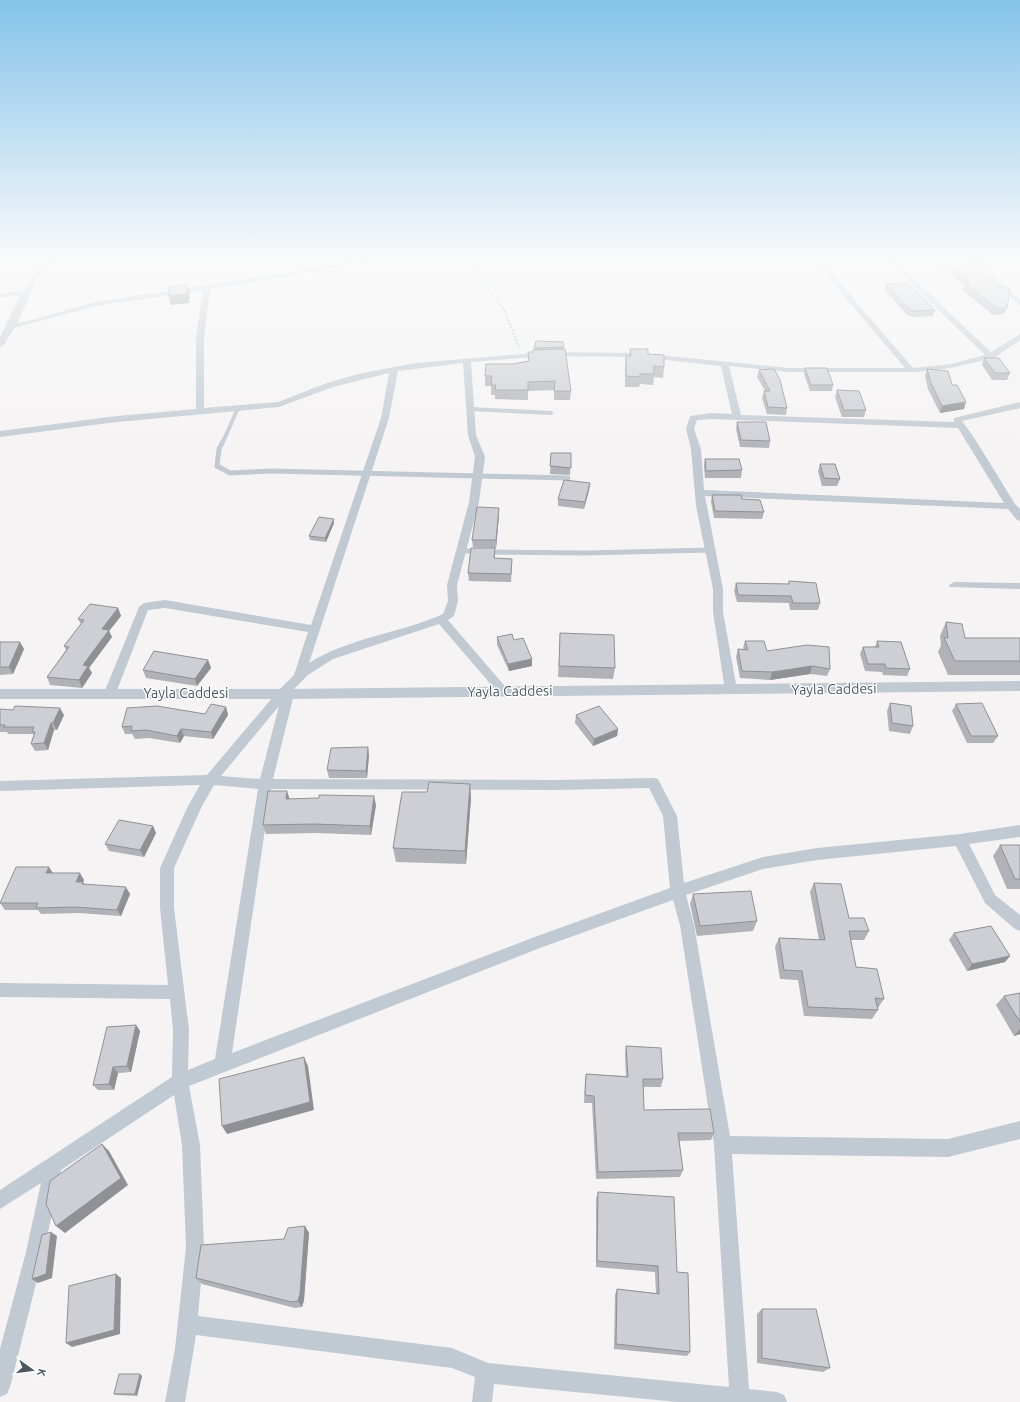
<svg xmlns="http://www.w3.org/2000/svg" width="1020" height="1402" viewBox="0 0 1020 1402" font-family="Ubuntu,sans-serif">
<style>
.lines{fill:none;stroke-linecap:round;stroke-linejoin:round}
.path{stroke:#7ad0a6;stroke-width:1.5;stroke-dasharray:2 1.5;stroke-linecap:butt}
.service-far1{stroke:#c1cad2;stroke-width:4}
.service{stroke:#c1cad2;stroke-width:5}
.minor{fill:#c1cad2;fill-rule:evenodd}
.tertiary{fill:#c1cad2;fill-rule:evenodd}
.wall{fill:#b0b2b7}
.shaded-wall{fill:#909195}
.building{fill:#cdcfd5;stroke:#909195}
.labels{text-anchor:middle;stroke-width:3;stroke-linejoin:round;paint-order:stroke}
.street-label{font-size:14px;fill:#4a5661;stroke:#fff}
</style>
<rect width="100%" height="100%" fill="#f5f3f3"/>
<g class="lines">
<polyline class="path" points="469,262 504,310 519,347"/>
<g class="service-far1">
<polyline points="470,409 551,413"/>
<polyline points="222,444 238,408"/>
</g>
<g class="service">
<polyline points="222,443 219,449 217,466 230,473 272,471 568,478"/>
<polyline points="460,551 479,551"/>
<polyline points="488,552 586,553 710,550"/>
</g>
<g class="minor">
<path d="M355 262H373L210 289 204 338V408L278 402 327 383 362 373 416 363 547 352 638 353 789 368H905L815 262H822L913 368 951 364 985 355 889 262H896L991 352 1020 334V340L994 358 951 368 917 372H789L729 366 741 415 954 422V418L1020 402V408L962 421 973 436 1015 504 1020 509V521L1017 520 1008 509 705 496 723 589V612L737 690 735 693H727L725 690 713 612V589L696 506 691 449 686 429 690 416 711 413 732 414 721 366 638 357 547 356 471 362 476 435 485 457 479 502 457 585 458 601 454 616 448 620 509 691 507 694H499L439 624 333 659 308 675 292 691 294 694 273 779 556 780 653 778 658 779 677 816 684 883 763 857 817 848 960 834 1020 825V837L969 844 995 895 1020 915V931L1015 929 985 903 956 846 817 860 763 869 686 895 694 925 730 1136 948 1139 1020 1121V1139L948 1157 732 1154 749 1389 777 1392 784 1395 787 1402H677L494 1384 492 1402H472L475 1377 452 1368 196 1335 185 1402H165L175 1349 186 1247 182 1145 174 1095 61 1170 44 1252 10 1387 7 1394 0 1397V1349L26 1252 41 1183 0 1209V1190L172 1077 173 1030 170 999 0 997V983L168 985 160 908V868L188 806 200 785 0 791V781L207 775 278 691 294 675 308 632 165 608 148 610 116 693 114 696H106L104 693 139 607 144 603 165 600 311 625 381 418 389 373 333 387 279 407 117 422 0 437V431L117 416 196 409V338L203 290 96 306 10 329 6 327 96 302ZM463 363 468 435 475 457 469 502 447 585 448 601 443 614C401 633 348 638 309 663L389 418 398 371ZM711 419 958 428 1004 503 704 490 701 449 694 429 697 420ZM279 706 260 779 221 776ZM214 785 258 789 215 1059 188 1070 189 1030 174 908V868L201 808ZM649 788 663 816 670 888 532 938 232 1053 271 789 556 790ZM673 900 680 925 714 1145 729 1387 488 1363 452 1348 198 1316 204 1247 200 1145 189 1086 540 948Z"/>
<polygon points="972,262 979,262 1020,300 1020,306"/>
<polygon points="25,291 29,293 28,295 0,297 0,293"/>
<polygon points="954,582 1020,583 1020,589 950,587 949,585"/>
</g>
<g class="tertiary">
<polygon points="42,262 51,262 36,281 17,324 3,346 0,347 0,337 22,291"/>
<polygon points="1020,681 1020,691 288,699 0,699 0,689 288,689"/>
</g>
</g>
<g class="wall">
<polygon points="936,262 967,262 1007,308 1004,314 993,315 962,290 964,286"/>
<polygon points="886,284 935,310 933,316 912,317 907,315 885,290"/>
<polygon points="536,341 563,342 571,391 570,400 554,400 554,390 528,391 528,400 495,399 495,395 491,395 491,386 485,386 485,376 513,364 528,361 528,352 533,352 534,349"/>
<polygon points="630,349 648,354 664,367 663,378 654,377 653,385 640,384 639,387 625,387 625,366 626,356 630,356"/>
<polygon points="984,358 1010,373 1007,380 992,380 982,365"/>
<polygon points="805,368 833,385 832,391 810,391 804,374"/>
<polygon points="927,369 964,409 940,413 928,389 925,376"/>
<polygon points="759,370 787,408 786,415 767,414 762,398 764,391 765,391 757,377"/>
<polygon points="837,390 866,410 864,417 842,417 835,397"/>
<polygon points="737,422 770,441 769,448 740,447 736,429"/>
<polygon points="551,453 571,453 570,475 550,474"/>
<polygon points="705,459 742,470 741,478 705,478 704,466"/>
<polygon points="820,464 840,479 837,486 822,486 818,471"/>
<polygon points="590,483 589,490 584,509 558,506 558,499"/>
<polygon points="712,495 742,499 764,512 762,519 714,518 711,502"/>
<polygon points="499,515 496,548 473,547 472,540"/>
<polygon points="334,523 326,542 310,540 309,536"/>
<polygon points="495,556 495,558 512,566 511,582 469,581 468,573"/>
<polygon points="789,581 820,603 818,610 790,610 789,603 737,602 734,591 736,583 788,584"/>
<polygon points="118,608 121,616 109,631 112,637 89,668 92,673 82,688 50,685 47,677 66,650 64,646 81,624 78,619"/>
<polygon points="946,622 965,638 1020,638 1020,675 948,675 938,652 941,645 940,636"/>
<polygon points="560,633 615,668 613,679 558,677"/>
<polygon points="497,637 514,640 532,666 509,671 497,645"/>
<polygon points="745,641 767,651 830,669 827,676 810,674 770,680 740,678 736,657 738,649 744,650 743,648"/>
<polygon points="877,641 910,669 907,676 883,675 882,672 865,671 860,654 863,647 875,647"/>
<polygon points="0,642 24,649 13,674 0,675"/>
<polygon points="208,660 211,668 197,686 146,678 143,670"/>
<polygon points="890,703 913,726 910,734 889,731 887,711"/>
<polygon points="956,704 998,736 993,743 967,743 952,711"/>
<polygon points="226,707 228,715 213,739 184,736 180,743 149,738 135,739 132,734 125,734 122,727 205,714"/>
<polygon points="0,709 64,715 57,730 54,730 48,750 35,751 31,744 34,735 33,734 8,734 7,732 0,732"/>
<polygon points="576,715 618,729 617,736 593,746 575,723"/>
<polygon points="369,755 367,778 329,778 327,770"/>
<polygon points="470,784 471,798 466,864 396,862 393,848 427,792"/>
<polygon points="289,799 376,805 371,835 316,833 266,834 263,825"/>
<polygon points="153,826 156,833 144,857 109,851 105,844"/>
<polygon points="1000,845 1020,845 1020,889 1007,889 993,856"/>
<polygon points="49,867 53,873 84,880 83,882 84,885 130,894 121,916 79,913 41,914 38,910 5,910 0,903"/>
<polygon points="814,883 849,918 869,931 864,940 851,940 856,967 884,999 878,1008 877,1008 878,1010 872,1019 804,1016 798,980 780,979 775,947 779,938 819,940 810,892"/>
<polygon points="693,894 757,921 753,931 697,936 690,904"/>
<polygon points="954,933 1010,956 1005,962 967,971 949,940"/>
<polygon points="1020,993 1020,1034 1014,1036 996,1005 1004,996"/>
<polygon points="136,1025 140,1031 131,1072 118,1073 114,1090 98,1090 93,1085"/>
<polygon points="626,1046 663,1079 661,1087 643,1087 644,1110 714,1133 711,1140 679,1141 683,1170 680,1177 596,1179 592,1103 584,1103 585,1081 586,1074 626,1076 625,1054"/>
<polygon points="598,1192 677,1272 690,1352 687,1356 614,1349 615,1295 617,1289 656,1293 655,1272 596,1267 596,1199"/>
<polygon points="305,1226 309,1233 304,1300 302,1307 295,1308 202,1284 196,1278 284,1239"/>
<polygon points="762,1309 830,1368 823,1372 757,1363 757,1314"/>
<polygon points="142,1376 137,1396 116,1395 114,1394"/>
</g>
<g class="shaded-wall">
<polygon points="187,284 190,293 189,303 171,305 168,295"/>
<polygon points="966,402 964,409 940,413 942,406"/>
<polygon points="590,483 589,490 584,509 585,502"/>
<polygon points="499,508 499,515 496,548 496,540"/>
<polygon points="334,519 334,523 326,542 325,538"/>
<polygon points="118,608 121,616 109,631 112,637 89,668 92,673 82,688 79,680 83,665 102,629"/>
<polygon points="20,642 24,649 13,674 9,667"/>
<polygon points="532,659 532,666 509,671 508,664"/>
<polygon points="208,660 211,668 197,686 195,679"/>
<polygon points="812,666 810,674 770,680 772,672"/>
<polygon points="226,707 228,715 213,739 211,732"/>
<polygon points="60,708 64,715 57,730 53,723"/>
<polygon points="51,723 54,730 48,750 44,743"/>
<polygon points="181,729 184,736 180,743 177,736"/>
<polygon points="618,729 617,736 593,746 594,739"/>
<polygon points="368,747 369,755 367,778 366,771"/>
<polygon points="470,784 471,798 466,864 465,851"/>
<polygon points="287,791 290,800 286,799"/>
<polygon points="374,796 376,805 371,835 370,826"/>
<polygon points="153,826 156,833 144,857 140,850"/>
<polygon points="49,867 53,874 46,873"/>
<polygon points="80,873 84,880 83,882 87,889 76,882"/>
<polygon points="126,887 130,894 121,916 117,910"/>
<polygon points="1010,956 1005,962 967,971 972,964"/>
<polygon points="136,1025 140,1031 131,1072 127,1066"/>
<polygon points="1020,1029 1020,1034 1014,1036"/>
<polygon points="304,1057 308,1066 314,1110 227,1134 222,1126"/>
<polygon points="113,1067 118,1073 114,1090 109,1084"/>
<polygon points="102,1144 109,1151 128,1185 65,1233 56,1226"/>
<polygon points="305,1226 309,1233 304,1300 302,1307 298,1301"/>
<polygon points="51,1232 57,1236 52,1278 38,1283 32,1279"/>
<polygon points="116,1274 121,1278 120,1334 72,1347 66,1343"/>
<polygon points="140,1374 142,1376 137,1396 135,1394"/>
</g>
<g class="building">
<polygon points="945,262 967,262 999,287 1006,287 1010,290 1007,308 996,308 965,283 970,283"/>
<polygon points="908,283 935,310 914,311 909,309 886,284"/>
<polygon points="187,284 187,294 168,295 169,287"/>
<polygon points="536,341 563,342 564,347 534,348"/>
<polygon points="565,349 571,391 554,391 555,381 528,382 528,390 495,390 496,385 491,385 492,376 485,376 486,364 513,364 529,361 528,352 533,352 533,350"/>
<polygon points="630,349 648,349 648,354 664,355 664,367 654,366 654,374 640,374 640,377 626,376 626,356 631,356"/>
<polygon points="984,358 999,358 1010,373 995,373"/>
<polygon points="805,368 827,368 833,385 811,385"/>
<polygon points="774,369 780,380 787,408 768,407 764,391 770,391 759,370"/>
<polygon points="927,369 948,371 952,385 957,385 966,402 942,406 931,383"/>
<polygon points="837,390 859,391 866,410 844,410"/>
<polygon points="737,422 766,422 770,441 741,440"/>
<polygon points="551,453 571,453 571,468 550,466"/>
<polygon points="705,459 739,459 742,470 706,471"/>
<polygon points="820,464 835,464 840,479 824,478"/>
<polygon points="564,480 590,483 585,502 558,499"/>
<polygon points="712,495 741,495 742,499 760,500 764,512 715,511"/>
<polygon points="477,507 499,508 496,540 472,540"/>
<polygon points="319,517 334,519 325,538 309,536"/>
<polygon points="471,548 495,548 494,558 512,559 511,574 468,573"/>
<polygon points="789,581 816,583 820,603 793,603 791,596 738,595 736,583 789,584"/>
<polygon points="90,604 118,608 102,629 109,630 83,665 88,666 79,680 47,677 69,647 64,646 84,620 78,619"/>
<polygon points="946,622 962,624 965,638 1020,638 1020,661 955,661 944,638 948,638"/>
<polygon points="560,633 614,635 615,668 559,666"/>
<polygon points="512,634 514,640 523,638 532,659 508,664 497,637"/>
<polygon points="745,641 764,641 767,651 807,645 829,647 830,669 812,666 772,672 742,671 738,649 748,650"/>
<polygon points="877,641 901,642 910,669 886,668 885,664 868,664 863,647 879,647"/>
<polygon points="0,642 20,642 9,667 0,667"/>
<polygon points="154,651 208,660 195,679 143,670"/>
<polygon points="890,703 911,706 913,726 892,723"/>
<polygon points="982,703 998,736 971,736 956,704"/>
<polygon points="211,704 226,707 211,732 181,729 177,736 146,730 131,731 132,726 122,727 127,708 157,706 205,714"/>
<polygon points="15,706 60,708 53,723 51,723 44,743 31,744 35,732 32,732 34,727 4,727 5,725 0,725 0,709 13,710"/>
<polygon points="599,706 618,729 594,739 576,715"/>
<polygon points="368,747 366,771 327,770 331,748"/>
<polygon points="429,782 470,784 465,851 393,848 402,792 427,792"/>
<polygon points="268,791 287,791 286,799 319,798 319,795 374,796 370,826 314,824 263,825"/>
<polygon points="119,820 153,826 140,850 105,844"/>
<polygon points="1000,845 1020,845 1020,879 1015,879"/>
<polygon points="16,867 49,867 46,873 80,873 76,882 83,882 82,884 126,887 117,910 75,907 36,908 38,903 0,903"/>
<polygon points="814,883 841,884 849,918 864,918 869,931 849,931 856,967 877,969 884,999 875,998 878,1010 808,1007 802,971 784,970 779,938 825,940"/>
<polygon points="751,891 757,921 700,926 693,894"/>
<polygon points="991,926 1010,956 972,964 954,933"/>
<polygon points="1020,993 1020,1022 1004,996"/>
<polygon points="136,1025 127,1066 113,1067 109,1084 93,1085 107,1027"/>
<polygon points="626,1046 661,1048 663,1079 643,1079 644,1110 710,1109 714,1133 678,1133 683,1170 598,1172 594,1096 585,1095 586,1074 628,1077"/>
<polygon points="304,1057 310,1102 222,1126 219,1079"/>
<polygon points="102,1144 121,1178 56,1226 46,1204 50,1181"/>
<polygon points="598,1192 674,1197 677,1272 688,1273 690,1352 616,1344 617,1289 659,1294 658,1266 597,1261"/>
<polygon points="305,1226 300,1294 298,1301 291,1302 196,1278 201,1245 284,1239 288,1228"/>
<polygon points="51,1232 46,1274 32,1279 42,1235"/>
<polygon points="116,1274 114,1330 66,1343 69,1286"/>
<polygon points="762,1309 816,1309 830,1368 762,1358"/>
<polygon points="119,1374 140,1374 135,1394 114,1394"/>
</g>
<linearGradient id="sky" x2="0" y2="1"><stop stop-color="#85c3ea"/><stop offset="0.57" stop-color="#fafafa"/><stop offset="1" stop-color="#fafafa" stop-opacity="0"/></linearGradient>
<rect width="1020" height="458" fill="url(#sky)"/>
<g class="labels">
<g class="street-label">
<text transform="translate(834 689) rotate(-1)" y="5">Yayla Caddesi</text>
<text transform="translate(510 691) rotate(-1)" y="5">Yayla Caddesi</text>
<text x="186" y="698">Yayla Caddesi</text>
</g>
</g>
<g transform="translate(32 1370) rotate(104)" stroke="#ffffff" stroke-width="3" paint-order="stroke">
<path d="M0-3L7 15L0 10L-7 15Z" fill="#4a5661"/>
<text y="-6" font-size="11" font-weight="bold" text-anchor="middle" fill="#4a5661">K</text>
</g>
</svg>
